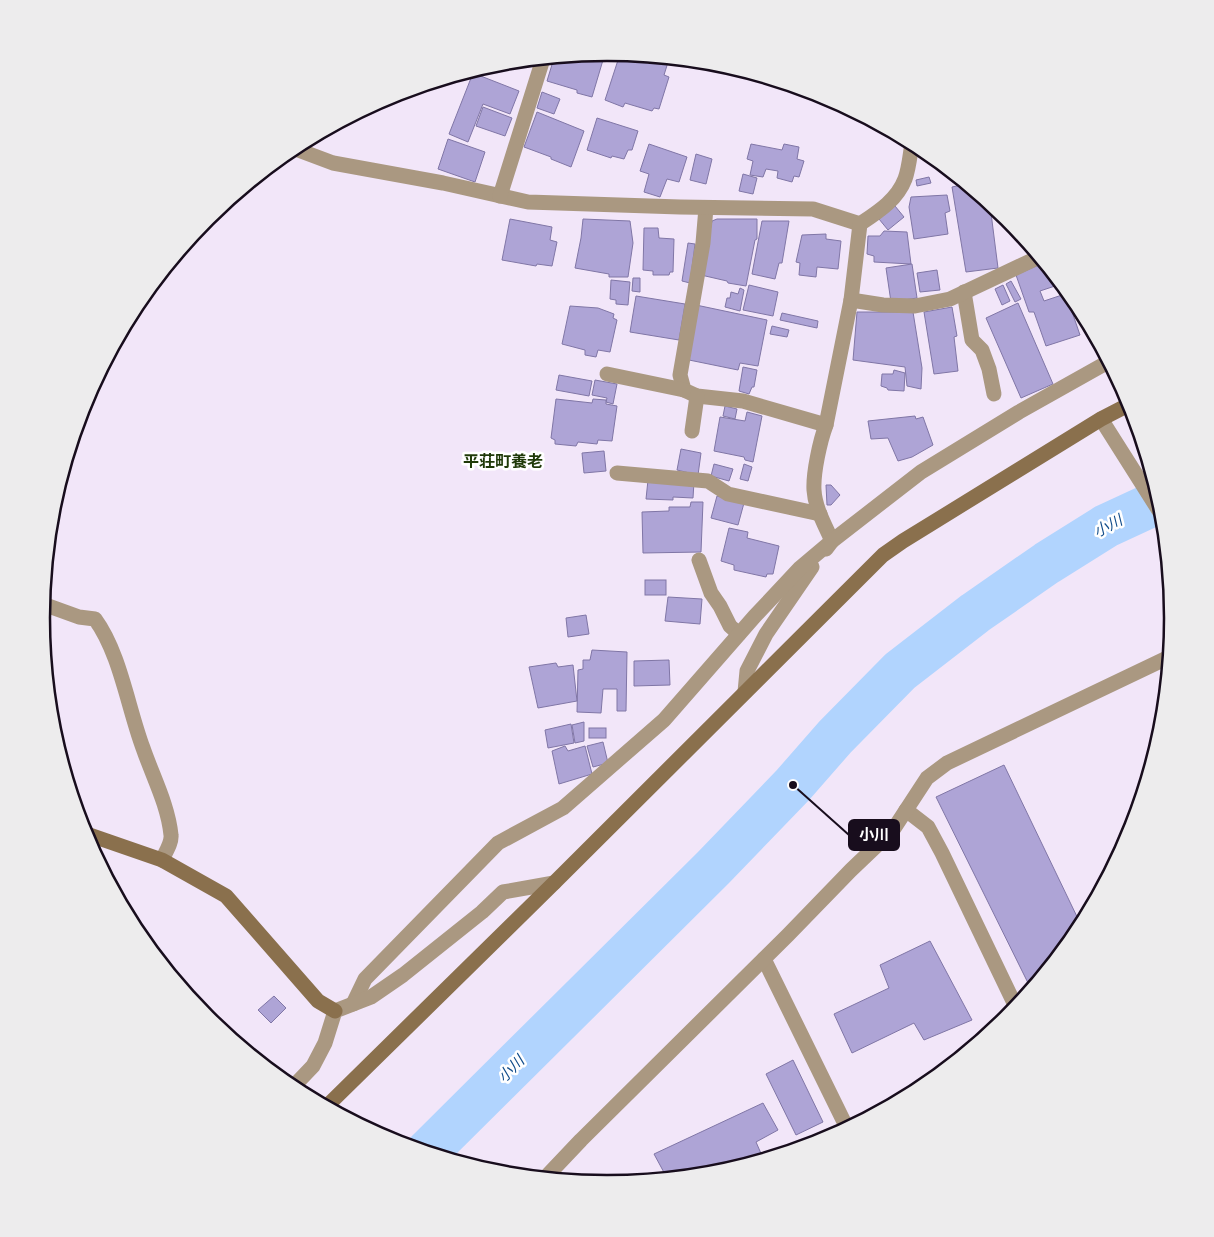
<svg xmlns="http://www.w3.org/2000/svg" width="1214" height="1237" viewBox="0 0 1214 1237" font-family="Montserrat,'Noto Sans JP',sans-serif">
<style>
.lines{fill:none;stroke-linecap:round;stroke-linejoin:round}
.river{stroke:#b1d4fe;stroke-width:44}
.building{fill:#aea4d6;stroke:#8076a6}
.lane{stroke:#aa9881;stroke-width:15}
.street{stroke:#aa9881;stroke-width:15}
.secondary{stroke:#8a704d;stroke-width:15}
.labels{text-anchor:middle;stroke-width:5;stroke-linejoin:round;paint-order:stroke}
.water-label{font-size:15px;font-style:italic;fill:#114c8a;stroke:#fff}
.quarter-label{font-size:16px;font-weight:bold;fill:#1f3908;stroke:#fff}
.rim{fill:none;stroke:#180d1d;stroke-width:2.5}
.leader{fill:none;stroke:#180d1d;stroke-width:2}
.callout-dot{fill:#180d1d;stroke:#fff;stroke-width:2}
.callout{fill:#180d1d;stroke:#180d1d;stroke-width:2}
.callout-label{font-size:15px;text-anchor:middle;font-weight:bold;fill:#fff}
</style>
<rect width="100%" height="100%" fill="#f2e6f9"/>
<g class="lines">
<polyline class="river" points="427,1152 713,868 793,785 835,737 900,671 975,613 1047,563 1106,526 1160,501"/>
</g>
<g class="building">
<polygon points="607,53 609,55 606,60 603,60 592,97 577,93 577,90 547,81 554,58"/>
<polygon points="620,54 669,59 664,75 669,77 659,109 654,108 652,111 625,103 623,107 605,100"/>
<polygon points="473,73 519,91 510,114 483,104 468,142 449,134"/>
<polygon points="542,92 560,99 554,114 537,108"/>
<polygon points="483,107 512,118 505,136 476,126"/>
<polygon points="537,112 584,131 571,167 551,159 551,157 524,147"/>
<polygon points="597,118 638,131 632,150 628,150 624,159 612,156 611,158 587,150"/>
<polygon points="448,139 485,152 475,182 438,169"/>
<polygon points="649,144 687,157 679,182 667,179 660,197 644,192 649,174 640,171"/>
<polygon points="751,144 782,150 784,144 799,147 797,159 804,161 799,177 794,176 792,182 777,178 778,171 766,169 763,177 750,175 753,161 747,159"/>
<polygon points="696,154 712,159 706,184 690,180"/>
<polygon points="743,174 757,178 753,194 739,191"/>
<polygon points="929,177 931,183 917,186 916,180"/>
<polygon points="966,184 990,205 998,268 966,272 952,187"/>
<polygon points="947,195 950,211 945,213 948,234 914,239 909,207 911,197"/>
<polygon points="895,206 904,217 888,230 879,219"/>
<polygon points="510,219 552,227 550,240 557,242 552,266 537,264 536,266 502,260"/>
<polygon points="583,219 630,221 633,243 628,277 609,277 609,274 575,268 581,238"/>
<polygon points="717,219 757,219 757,239 755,240 746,286 728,283 727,281 701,275 712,221"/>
<polygon points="762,221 789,221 782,263 779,263 775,279 752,274"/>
<polygon points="644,228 658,228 659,238 674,239 673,272 670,272 669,275 653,275 653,271 643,270"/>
<polygon points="884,231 907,232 911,264 874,262 874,256 867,254 868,236 880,236"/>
<polygon points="826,234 826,239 841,241 838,269 817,267 816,277 799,275 800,263 796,262 802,235"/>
<polygon points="688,243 695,244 690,283 682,281"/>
<polygon points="1043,263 1061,284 1040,291 1044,301 1068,293 1078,304 1084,316 1080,317 1075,304 1070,306 1080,335 1046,346 1034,312 1029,312 1016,275"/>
<polygon points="912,264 917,298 891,302 886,268"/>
<polygon points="937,270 940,290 920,292 917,273"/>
<polygon points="633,278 640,278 640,292 632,291"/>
<polygon points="611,280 630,282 628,305 616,304 616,300 610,299"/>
<polygon points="1011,281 1021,299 1015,302 1006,284"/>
<polygon points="749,285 778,292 773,316 743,310"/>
<polygon points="1003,285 1010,301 1002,305 995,289"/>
<polygon points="740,288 744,290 740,311 725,307 727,298 730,298 731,292 738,294"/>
<polygon points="636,296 685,304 679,340 630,332"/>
<polygon points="1018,303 1053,384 1021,398 986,318"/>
<polygon points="696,305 767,320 758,366 740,363 738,370 689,360"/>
<polygon points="570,306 598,308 614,314 613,318 617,320 610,352 598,350 596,357 585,355 585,350 562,344"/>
<polygon points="952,307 957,336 954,337 958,371 934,374 924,312"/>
<polygon points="857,312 913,312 922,368 921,389 907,386 905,367 853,360"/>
<polygon points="782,313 818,321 817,328 780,320"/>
<polygon points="772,326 789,330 787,337 770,334"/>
<polygon points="743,367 757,370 754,387 752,387 749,394 739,391"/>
<polygon points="894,370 905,373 904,391 888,390 887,388 881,386 882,374 893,374"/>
<polygon points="559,375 592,381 589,396 556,390"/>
<polygon points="595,380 617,384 613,404 606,402 607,398 592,395"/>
<polygon points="556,399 592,403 593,399 606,400 606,404 617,406 612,441 598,440 597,444 578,442 576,446 555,444 555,440 551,438"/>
<polygon points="725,406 737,409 735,419 723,416"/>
<polygon points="747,412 762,416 753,462 745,460 744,457 714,451 720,417 745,421"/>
<polygon points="915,416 916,419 923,417 933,445 912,457 898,461 888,438 871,439 868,421"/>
<polygon points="681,449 701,453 698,475 677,470"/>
<polygon points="604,451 606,471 584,473 582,453"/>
<polygon points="714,464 733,469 729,481 711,476"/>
<polygon points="744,464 752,467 748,481 740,479"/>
<polygon points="648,480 694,482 693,498 673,497 673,500 646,499"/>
<polygon points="826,485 831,485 840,495 831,505 827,505"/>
<polygon points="717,496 744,503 738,525 711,518"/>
<polygon points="691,502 703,502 701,552 643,553 642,512 669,511 669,507 690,507"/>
<polygon points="729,528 748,532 747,538 779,546 773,574 767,574 766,577 734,570 734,565 721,561"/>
<rect x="645" y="580" width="21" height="15"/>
<polygon points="668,597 702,599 700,624 665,621"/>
<polygon points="586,615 589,634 568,637 566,618"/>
<polygon points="592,650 627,652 626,711 617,711 617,689 603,689 601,713 577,712 578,670 583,669 583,660 590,660"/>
<polygon points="669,660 670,685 634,686 634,661"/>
<polygon points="556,663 558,667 573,665 577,701 538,708 529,667"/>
<polygon points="584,722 584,741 575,743 572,725"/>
<polygon points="571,724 574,743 548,748 545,730"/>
<rect x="589" y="728" width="17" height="10"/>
<polygon points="603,742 608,763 593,767 587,746"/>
<polygon points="565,746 568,751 585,746 592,774 559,784 552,751"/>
<polygon points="1004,765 1081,925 1077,933 1031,989 936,797"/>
<polygon points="930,941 972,1020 924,1040 914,1023 852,1053 834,1014 889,988 880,965"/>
<polygon points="274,996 286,1008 271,1023 258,1010"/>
<polygon points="793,1060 823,1122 796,1135 766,1074"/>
<polygon points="763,1103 778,1130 756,1142 763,1158 717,1173 667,1178 654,1154"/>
</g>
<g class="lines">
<g class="lane">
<polyline points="706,208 703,243 680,375 684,390 697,396 743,401 826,425"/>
<polyline points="964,292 972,340 982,350 989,369 994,394"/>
<polyline points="607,374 684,390"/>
<polyline points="692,431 697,396"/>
<polyline points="617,473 708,481 728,494 820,514"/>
<polyline points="699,560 711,593 720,606 730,626 739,634"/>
<path d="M43 604 79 617 95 619C120 653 128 708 143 748 153 777 168 805 171 835 172 843 165 853 162 860"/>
<polyline points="906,810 928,827 942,853 1015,1005 1017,1006"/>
<polyline points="764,959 847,1128"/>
<polyline points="545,1178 581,1140 788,935 851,870 893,830 927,778 947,763 1169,657"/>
</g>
<g class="street">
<polyline points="293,148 333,163 443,183 528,202 680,207 813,209 860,224"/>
<polyline points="500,196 543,59"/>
<polyline points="851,300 883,305 915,306 950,299 1039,257"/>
<polyline points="1101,419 1163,517"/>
<path d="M826 549 832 541C825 525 815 508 814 490 813 473 820 441 826 425L851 300 860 224C878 212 897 200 905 179 909 168 910 155 912 143"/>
<polyline points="745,692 747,671 766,634 812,567"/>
<polyline points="353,1004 365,979 498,843 563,808 664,720 754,617 800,568 832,541 921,472 1019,412 1108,362"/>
<polyline points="292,1088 313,1066 325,1043 335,1011 371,997 403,975 482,912 503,892 554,883"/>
</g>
<g class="secondary">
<polyline points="84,833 162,860 226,896 318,1001 335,1011"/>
<polyline points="326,1107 554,883 883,555 903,541 1101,419 1130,404"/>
</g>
</g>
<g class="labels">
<g class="water-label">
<text transform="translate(1108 526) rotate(-28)" y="5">小川</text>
<text transform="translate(511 1069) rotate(-45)" y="5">小川</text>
</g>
<g class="quarter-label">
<text x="503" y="467">平荘町養老</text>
</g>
</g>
<path d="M0 0H1214V1237H0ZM50 618a557 557 0 1 1 1114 0a557 557 0 1 1-1114 0Z" fill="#edeced" fill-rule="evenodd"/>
<path class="rim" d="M50 618a557 557 0 1 1 1114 0a557 557 0 1 1-1114 0Z"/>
<path class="leader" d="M793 785L849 835"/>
<circle class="callout-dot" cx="793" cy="785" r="5"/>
<rect class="callout" x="849" y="820" width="50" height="30" rx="5"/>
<g class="callout-label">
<text x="874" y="840">小川</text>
</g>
</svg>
